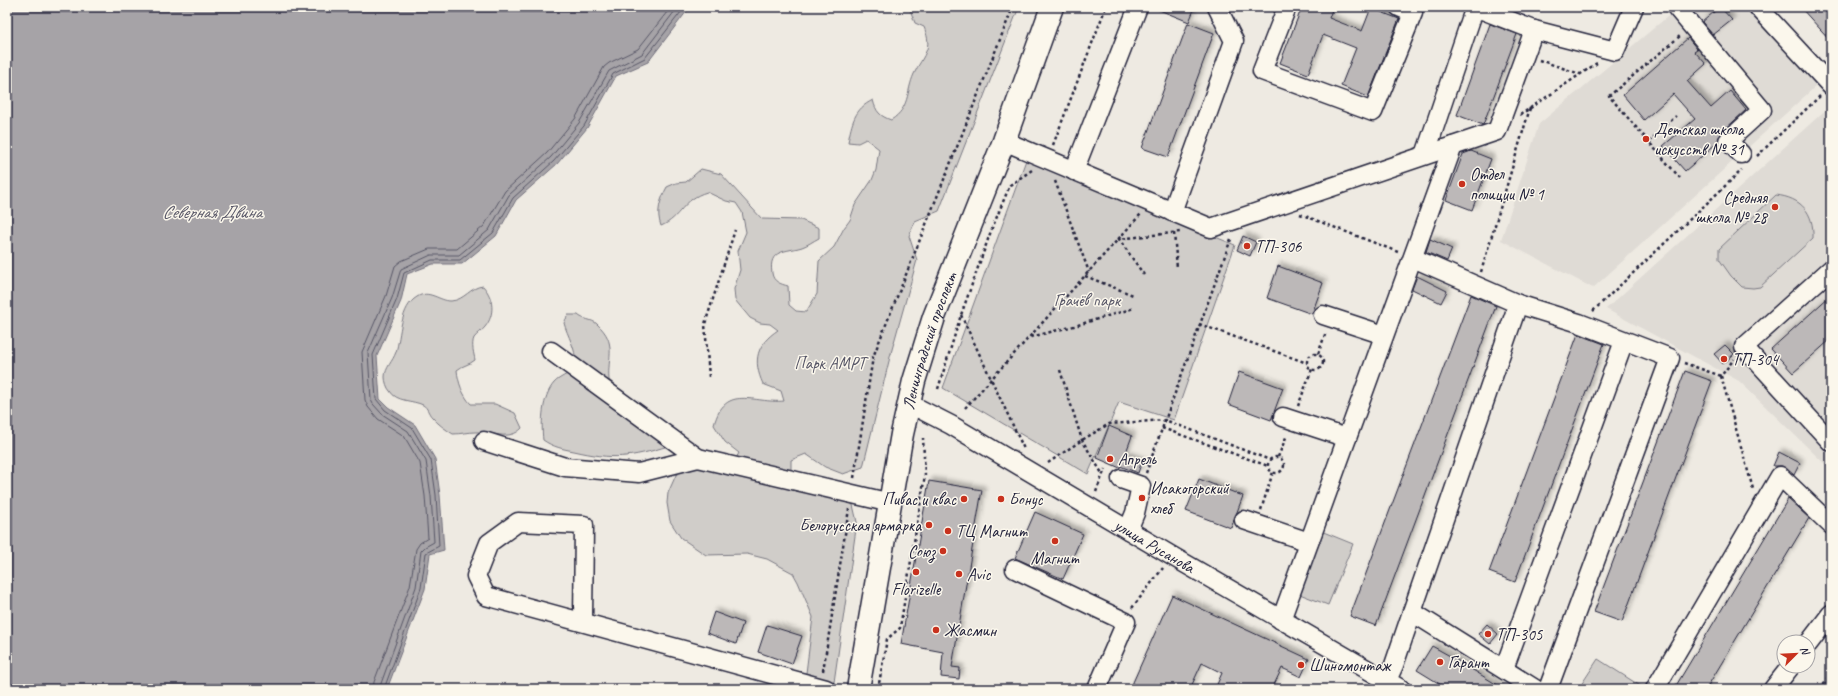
<svg xmlns="http://www.w3.org/2000/svg" width="1838" height="696" viewBox="0 0 1838 696" font-family="Caveat,sans-serif">
<style>
.built{fill:#dfdbd5}
.green{fill:#d0cdc9;stroke:#797882}
.water{fill:#a6a3a7;stroke:#716f7c}
.lines{fill:none;stroke-linecap:round;stroke-linejoin:round}
.shore{stroke:#575666;stroke-width:1}
.building{fill:#bcb8b8;stroke:#22223b;filter:url(#shadow)}
.minor-casing{stroke:#22223b;stroke-width:21}
.major-casing{stroke:#22223b;stroke-width:25}
.path{stroke:#22223b;stroke-width:2.5;stroke-dasharray:3 3;stroke-linecap:butt}
.minor{stroke:#fbf7ec;stroke-width:18}
.major{stroke:#fbf7ec;stroke-width:22}
.poi-dot{fill:#c8321e;stroke:#fbf7ec;stroke-width:1.5}
.labels{text-anchor:middle;stroke-width:3;stroke-linejoin:round;paint-order:stroke}
.poi-label{font-size:17px;fill:#22223b;stroke:#fbf7ec;text-anchor:start}
.park-label{font-size:17px;fill:#565566;stroke:#fbf7ec}
.street-label{font-size:17px;fill:#22223b;stroke:#fbf7ec}
.water-label{font-size:18px;font-style:italic;fill:#575666;stroke:#fbf7ec}
</style>
<defs>
<filter id="shadow"><feDropShadow dx="3.5" dy="-3.5" stdDeviation="2" flood-color="#0004"/></filter>
</defs>
<rect width="100%" height="100%" fill="#eeeae2"/>
<filter id="ink" filterUnits="userSpaceOnUse"><feTurbulence type="fractalNoise" baseFrequency=".025" numOctaves="2"/><feDisplacementMap in="SourceGraphic" scale="8" xChannelSelector="R" yChannelSelector="G"/><feConvolveMatrix kernelMatrix="1 2 1 2 8 2 1 2 1" color-interpolation-filters="sRGB"/></filter>
<g filter="url(#ink)">
<g class="built">
<polygon points="1679,7 1745,7 1816,86 1593,288 1501,240 1539,124"/>
<polygon points="1831,105 1831,470 1739,381 1606,309"/>
</g>
<g class="green">
<path d="M909 7H1019L939 211 915 221 909 236 917 260 891 353 863 467 843 474 825 467 806 454 791 460V470L811 476 836 492 853 505 857 522 833 689H804L813 617 798 582 793 573 767 559 747 554 706 555 681 538 670 521 667 503 668 493 680 466 735 460 739 453 725 442 714 425C725 383 754 404 784 401L781 391 763 384C752 360 757 344 778 330L770 324 760 323 750 318 735 300 734 289 740 270 738 251 746 232 742 212 736 203 726 201 707 192C682 199 681 218 661 226 656 212 660 200 667 187L676 183 686 182 701 169 721 174 762 219 801 220 819 228V238C813 241 808 245 802 247 786 252 768 249 772 273 773 282 781 284 788 286L789 305 796 311 806 312 817 294 819 261 834 247 844 228 850 220 855 205 872 180 876 170 879 149 866 139 858 143 848 142C852 123 854 109 873 100 876 112 880 116 891 120 910 108 906 92 914 74 918 65 924 58 927 49 929 41 927 35 924 27L915 23Z"/>
<polygon points="1026,160 1235,245 1174,420 1119,402 1088,474 943,388"/>
<path d="M1776 195C1801 198 1814 212 1813 238L1760 287 1753 288 1742 287 1731 276 1719 259V249Z"/>
<path d="M483 286C494 298 495 315 485 327 482 331 477 334 474 338 471 345 474 354 475 360 469 365 463 365 457 370 458 382 463 396 471 404H495L515 413 522 428C509 442 492 431 475 432 467 432 461 434 453 434 445 429 438 424 432 417 428 413 428 408 423 405 413 400 396 402 390 391 387 388 385 381 385 377 385 368 393 361 396 352 401 335 400 307 417 297 429 289 439 301 451 301 465 300 470 287 483 286Z"/>
<path d="M568 315H578C583 320 592 319 597 324 618 343 607 357 609 380L633 400 668 446C630 458 613 460 574 451 563 449 553 447 543 440 541 422 542 397 554 383 561 375 573 375 575 362 577 350 567 335 564 323Z"/>
<polygon points="1321,531 1353,544 1328,605 1297,593"/>
<polygon points="1598,659 1642,687 1640,689 1579,688"/>
</g>
<polygon class="water" points="7,7 690,7 648,62 616,76 587,128 557,164 516,200 496,236 462,264 433,264 407,274 401,301 377,356 380,399 388,407 415,425 435,459 440,495 444,550 430,554 425,589 387,689 7,689"/>
<g class="lines">
<g class="shore">
<polyline points="373,689 374,682 410,586 416,549 420,543 428,538 425,496 420,463 404,436 378,419 368,407 365,400 362,352 386,296 395,266 401,261 429,249 457,249 484,226 505,191 547,153 575,119 604,67 609,63 638,49 671,7"/>
<polyline points="379,689 416,587 421,551 425,547 434,542 431,496 426,461 408,431 382,414 373,404 371,400 368,353 392,298 401,269 431,255 459,255 489,230 509,195 551,157 579,123 609,71 642,54 678,7"/>
<polyline points="384,689 421,588 426,553 439,546 436,495 431,460 412,428 385,410 376,399 373,355 397,299 404,273 432,260 460,260 493,233 513,198 554,161 584,126 613,74 645,58 685,7"/>
</g>
</g>
<g class="building">
<polygon points="1152,7 1195,7 1189,22"/>
<polygon points="1302,7 1333,7 1329,18 1362,31 1371,8 1399,19 1368,97 1341,86 1356,48 1323,35 1308,74 1280,63"/>
<polygon points="1720,7 1732,20 1713,35 1702,22"/>
<polygon points="1800,7 1831,7 1831,41"/>
<polygon points="1188,23 1214,33 1168,157 1142,148"/>
<polygon points="1490,24 1517,34 1483,125 1457,115"/>
<polygon points="1688,38 1697,49 1694,51 1706,64 1687,81 1711,108 1730,91 1746,110 1721,133 1718,142 1685,171 1663,146 1695,119 1673,94 1644,120 1623,95"/>
<polygon points="1471,151 1491,159 1472,210 1446,200 1463,154"/>
<polygon points="1243,236 1256,242 1250,256 1237,250"/>
<polygon points="1430,239 1452,249 1447,261 1426,252"/>
<polygon points="1278,266 1323,283 1312,314 1267,298"/>
<polygon points="1417,276 1447,291 1441,303 1412,289"/>
<polygon points="1471,295 1496,306 1376,626 1350,616"/>
<polygon points="1831,295 1831,339 1793,373 1771,349"/>
<polygon points="1578,334 1604,344 1515,582 1489,572"/>
<polygon points="1725,345 1734,354 1723,364 1714,354"/>
<polygon points="1685,371 1712,381 1622,622 1594,612"/>
<polygon points="1239,372 1283,388 1271,420 1228,404"/>
<polygon points="1109,426 1132,436 1125,455 1142,461 1138,473 1120,466 1120,468 1097,458"/>
<polygon points="1779,452 1800,463 1794,475 1782,466 1773,466"/>
<polygon points="1199,479 1243,496 1231,528 1186,511"/>
<polygon points="929,481 982,490 952,667 960,668 959,679 941,677 943,652 901,644"/>
<polygon points="1788,499 1809,518 1706,689 1674,689"/>
<polygon points="1035,512 1083,534 1063,579 1015,558"/>
<polygon points="1172,595 1309,659 1301,677 1282,668 1272,689 1215,689 1222,673 1202,663 1190,689 1130,689"/>
<polygon points="714,612 743,623 736,644 707,633"/>
<polygon points="1487,624 1498,634 1490,644 1478,634"/>
<polygon points="767,625 802,636 792,664 758,652"/>
<polygon points="1432,646 1450,656 1504,689 1448,689 1417,670"/>
</g>
<g class="lines">
<g class="minor-casing">
<g id="minor">
<polyline points="1287,7 1262,71 1373,112 1413,13 1399,7"/>
<polyline points="1475,7 1534,30"/>
<polyline points="1676,7 1762,110 1728,141 1741,154"/>
<polyline points="1758,7 1831,86"/>
<polyline points="1004,141 1211,228 1497,131 1534,30 1615,51 1634,7"/>
<polyline points="1425,155 1475,7"/>
<polyline points="1074,171 1138,7"/>
<polyline points="1172,212 1234,41 1217,7"/>
<polyline points="1413,258 1518,304 1579,323 1670,358 1548,689"/>
<polyline points="1831,269 1744,347 1831,442"/>
<polyline points="1323,315 1384,335"/>
<polyline points="551,351 698,458 891,503"/>
<path id="s1" d="M908 403 951 425 1172 556 1401 689"/>
<polyline points="1283,417 1347,438"/>
<polyline points="484,441 565,467 639,473 698,458"/>
<polyline points="1121,479 1141,486 1135,513 1128,530"/>
<polyline points="1244,520 1309,542"/>
<polyline points="1015,569 1126,622 1097,689"/>
<polyline points="1412,612 1535,689"/>
<polyline points="1281,620 1453,146"/>
<polyline points="583,622 584,525 518,522 489,543 476,576 486,596 826,689"/>
<polyline points="1808,644 1831,614"/>
<polyline points="1504,669 1624,341"/>
<polyline points="1383,689 1394,665 1412,612 1518,304"/>
<polyline points="1655,689 1780,476 1831,525"/>
<polyline points="1773,689 1791,666"/>
</g>
</g>
<g class="major-casing">
<g id="major">
<path id="s2" d="M858 689 902 434 914 381 934 317 1004 141 1052 7"/>
</g>
</g>
<g class="path">
<polyline points="1539,60 1580,74"/>
<polyline points="1520,115 1597,63"/>
<polyline points="1649,142 1676,116"/>
<polyline points="1053,145 1106,7"/>
<polyline points="1757,156 1820,96"/>
<polyline points="1680,178 1609,96 1680,36"/>
<polyline points="1055,181 1089,272"/>
<polyline points="1300,214 1398,252"/>
<polyline points="1174,233 1177,268"/>
<polyline points="1481,272 1530,108"/>
<polyline points="1144,275 1119,239 1180,232"/>
<polyline points="1085,276 1133,295"/>
<polyline points="1593,311 1742,170"/>
<polyline points="961,315 1024,449"/>
<polyline points="1199,324 1307,363"/>
<polyline points="1031,337 1078,325 1134,308"/>
<polyline points="1318,354 1326,332"/>
<circle cx="1315" cy="362" r="8"/>
<polyline points="1684,363 1721,376 1734,359"/>
<polyline points="1060,370 1082,440 1103,475"/>
<polyline points="1721,376 1753,489"/>
<polyline points="709,377 705,324 735,230"/>
<polyline points="938,389 961,315 991,231 1010,185 1032,170"/>
<polyline points="1298,406 1312,369"/>
<polyline points="965,408 1141,214"/>
<polyline points="1162,428 1268,466"/>
<polyline points="1278,457 1287,435"/>
<circle cx="1276" cy="465" r="8"/>
<polyline points="1048,463 1082,440 1109,424 1165,420 1270,460"/>
<polyline points="1146,473 1231,239"/>
<polyline points="854,478 873,357 1013,7"/>
<polyline points="1096,492 1105,469"/>
<polyline points="1261,510 1273,472"/>
<polyline points="1132,608 1163,568"/>
<polyline points="823,671 849,509"/>
<polyline points="878,689 887,639 900,628 925,475 923,438"/>
<polyline points="1820,689 1831,673"/>
</g>
<use href="#minor" class="minor"/>
<use href="#major" class="major"/>
</g>
</g>
<g class="poi-dot">
<circle cx="1646" cy="139" r="4"/>
<circle cx="1462" cy="184" r="4"/>
<circle cx="1775" cy="207" r="4"/>
<circle cx="1247" cy="246" r="4"/>
<circle cx="1724" cy="359" r="4"/>
<circle cx="1110" cy="459" r="4"/>
<circle cx="1142" cy="498" r="4"/>
<circle cx="964" cy="499" r="4"/>
<circle cx="1001" cy="499" r="4"/>
<circle cx="929" cy="525" r="4"/>
<circle cx="948" cy="531" r="4"/>
<circle cx="1055" cy="541" r="4"/>
<circle cx="943" cy="551" r="4"/>
<circle cx="916" cy="572" r="4"/>
<circle cx="959" cy="574" r="4"/>
<circle cx="936" cy="630" r="4"/>
<circle cx="1488" cy="634" r="4"/>
<circle cx="1440" cy="662" r="4"/>
<circle cx="1301" cy="665" r="4"/>
</g>
<g class="labels">
<g class="poi-label">
<text x="1654" y="135">Детская школа<tspan x="1654" dy="20">искусств № 31</tspan></text>
<text x="1470" y="180">Отдел<tspan x="1470" dy="20">полиции № 1</tspan></text>
<text x="1767" y="203" text-anchor="end">Средняя<tspan x="1767" dy="20">школа № 28</tspan></text>
<text x="1255" y="252">ТП-306</text>
<text x="1732" y="365">ТП-304</text>
<text x="1118" y="465">Апрель</text>
<text x="1150" y="494">Исакогорский<tspan x="1150" dy="20">хлеб</tspan></text>
<text x="956" y="505" text-anchor="end">Пивас и квас</text>
<text x="1009" y="505">Бонус</text>
<text x="921" y="531" text-anchor="end">Белорусская ярмарка</text>
<text x="956" y="537">ТЦ Магнит</text>
<text x="935" y="557" text-anchor="end">Союз</text>
<text x="1055" y="564" text-anchor="middle">Магнит</text>
<text x="967" y="580">Avic</text>
<text x="916" y="595" text-anchor="middle">Florizelle</text>
<text x="944" y="636">Жасмин</text>
<text x="1496" y="640">ТП-305</text>
<text x="1448" y="668">Гарант</text>
<text x="1309" y="671">Шиномонтаж</text>
</g>
<g class="park-label">
<text x="1087" y="306">Грачёв парк</text>
<text x="830" y="369">Парк АМРТ</text>
</g>
<g class="street-label">
<text dy="6" stroke="none"><textPath href="#s2" startOffset="356">Ленинградский проспект</textPath></text>
<text dy="6" stroke="none"><textPath href="#s1" startOffset="285">улица Русанова</textPath></text>
</g>
<g class="water-label">
<text x="212" y="218">Северная Двина</text>
</g>
</g>
<rect width="1838" height="696" fill="none" stroke="#fbf7ec" stroke-width="24"/>
<rect x="12" y="12" width="1814" height="672" fill="none" stroke="#22223b" stroke-width="1.5" filter="url(#ink)"/>
<g transform="translate(1796 654) rotate(66)"><circle r="19" fill="#fbf7ec" stroke="#a4a2a5"/>
<path d="M0-3L7 15L0 10L-7 15Z" fill="#c8321e"/>
<text y="-6" font-size="11" font-weight="bold" text-anchor="middle" fill="#22223b">N</text>
</g>
</svg>
